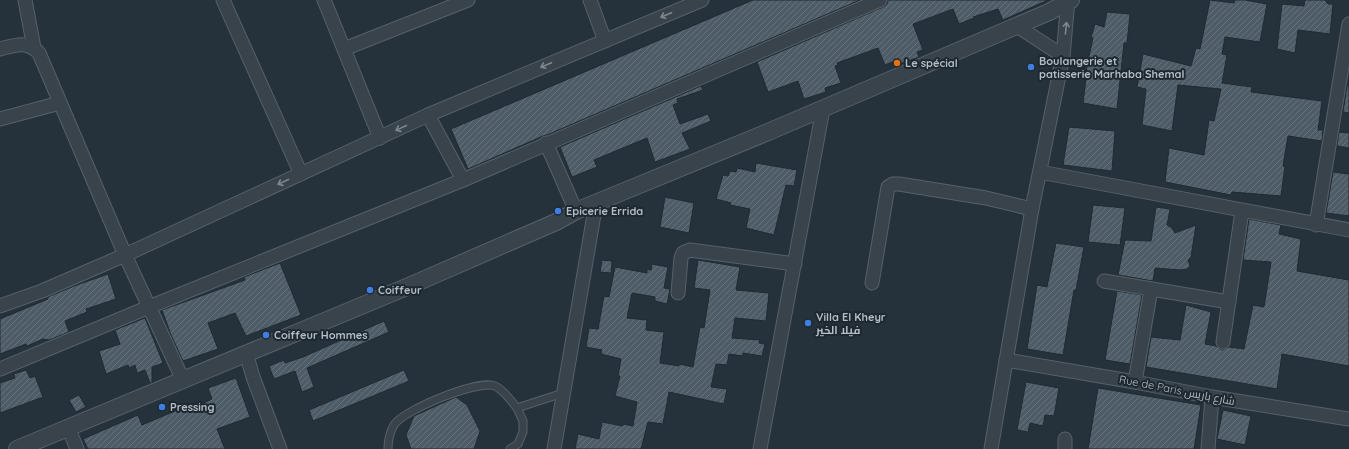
<svg xmlns="http://www.w3.org/2000/svg" width="1349" height="449" viewBox="0 0 1349 449" font-family="Quicksand,Cairo,sans-serif">
<style>
.building{fill:url(#building-hatch);stroke:#1f2a33}
.lines{fill:none;stroke-linecap:round;stroke-linejoin:round}
.service-casing{stroke:#56616a;stroke-width:9}
.minor-casing{stroke:#56616a;stroke-width:15}
.tertiary-casing{stroke:#56616a;stroke-width:18}
.service{stroke:#38434c;stroke-width:7}
.minor{stroke:#38434c;stroke-width:13}
.tertiary{stroke:#38434c;stroke-width:16}
.oneway{stroke:#7c8790}
.food-dot{fill:#e8710a;stroke:#1d2831;stroke-width:1.5}
.shop-dot{fill:#3f7fe0;stroke:#1d2831;stroke-width:1.5}
.labels{text-anchor:middle;stroke-width:4;stroke-linejoin:round;paint-order:stroke}
.poi-label{font-size:11px;font-weight:bold;fill:#b4bec7;stroke:#1d2831;text-anchor:start}
.street-label{font-size:11px;fill:#b4bec7;stroke:#1d2831}
</style>
<defs>
<pattern id="building-hatch" width="6" height="6" patternUnits="userSpaceOnUse"><rect width="6" height="6" fill="#4e5c67"/><path d="M-1 1l2-2M0 6l6-6M5 7l2-2" fill="none" stroke="#65727b"/></pattern>
</defs>
<rect width="100%" height="100%" fill="#25323c"/>
<g class="building">
<polygon points="753,0 860,0 547,135 543,136 468,169 451,129"/>
<polygon points="888,0 1048,0 1003,20 998,9 973,17 974,18 959,24 953,9 913,24 923,50 917,52 919,57 900,64 898,60 885,65 878,48 837,63 838,65 835,66 841,83 825,88 826,92 804,99 798,81 768,92 757,62 883,7 887,4"/>
<polygon points="1210,0 1234,3 1235,0 1245,0 1267,4 1260,42 1225,37 1222,54 1227,55 1222,83 1252,87 1251,92 1322,101 1318,130 1323,130 1322,141 1288,136 1283,166 1285,166 1281,196 1232,192 1231,195 1165,182 1169,148 1204,155 1209,120 1214,121 1221,89 1178,85 1172,131 1142,125 1146,89 1137,87 1143,54 1191,66 1196,48 1200,49"/>
<polygon points="1305,0 1325,0 1328,4 1333,4 1330,34 1298,30 1295,53 1277,49 1282,4 1304,6"/>
<polygon points="1107,12 1130,14 1127,43 1124,43 1117,109 1083,103 1087,70 1086,70 1093,38 1091,38 1095,24 1104,27"/>
<polygon points="701,86 703,90 677,99 678,103 673,105 680,124 708,114 711,121 682,133 690,149 655,162 647,138 594,160 597,167 572,177 560,147"/>
<polygon points="1347,86 1349,86 1349,113 1343,112"/>
<polygon points="1069,127 1115,131 1112,171 1063,165"/>
<polygon points="1339,132 1349,133 1349,148 1337,146"/>
<polygon points="756,163 797,170 794,186 786,185 774,235 746,228 750,209 730,205 731,203 716,199 723,175 728,176 730,171 736,172 737,168 755,172"/>
<polygon points="1333,172 1349,174 1349,216 1326,213"/>
<polygon points="665,197 694,203 689,233 660,227"/>
<polygon points="1093,205 1125,208 1120,245 1088,242"/>
<polygon points="1156,207 1170,209 1167,225 1172,228 1175,233 1196,225 1191,257 1188,260 1190,266 1187,269 1180,270 1155,268 1153,281 1118,275 1125,240 1151,241"/>
<polygon points="1249,219 1281,225 1279,234 1301,239 1297,271 1349,280 1349,366 1282,354 1277,389 1146,367 1151,337 1180,340 1186,305 1211,312 1205,344 1216,346 1222,350 1229,347 1244,349 1253,305 1264,307 1271,262 1243,260"/>
<polygon points="1056,243 1084,247 1076,290 1074,290 1063,355 1027,349 1037,285 1047,287"/>
<polygon points="602,260 612,261 611,273 600,272"/>
<polygon points="698,260 740,267 736,290 769,293 766,321 735,318 732,338 760,340 759,343 765,344 762,356 743,353 743,356 729,354 727,365 716,364 711,387 727,389 724,404 669,392 663,424 648,422 641,449 575,449 578,434 599,439 602,422 623,426 623,424 633,426 637,402 615,396 620,376 618,376 621,359 601,354 602,350 586,347 589,328 598,329 604,296 609,297 615,267 647,273 647,269 651,270 652,264 668,267 664,288 670,289 667,304 655,301 655,297 632,293 627,318 647,320 646,330 664,332 660,363 679,366 679,364 693,367 700,327 704,328 710,290 694,288"/>
<polygon points="280,263 301,315 246,336 235,313 208,323 218,349 183,361 171,335 162,310 245,280 244,277"/>
<polygon points="108,274 116,299 86,309 87,312 65,321 69,332 49,340 43,339 27,346 26,344 0,354 0,319 48,299 48,297 74,286"/>
<polygon points="1117,291 1142,295 1130,364 1105,360"/>
<polygon points="145,318 163,363 152,367 152,383 150,383 145,370 137,373 135,365 129,368 128,365 106,374 99,351 120,344 115,330"/>
<polygon points="384,321 389,332 307,368 314,387 302,392 295,371 274,379 269,366 284,360 285,363 303,357"/>
<polygon points="26,370 30,378 35,376 43,397 0,413 0,383 15,378 14,374"/>
<polygon points="404,370 409,381 313,421 309,410"/>
<polygon points="236,378 250,417 217,429 225,449 88,449 83,439 138,415 142,425 182,408 184,412 212,399 208,388"/>
<polygon points="1026,382 1059,388 1054,416 1045,415 1043,426 1030,423 1028,432 1017,430"/>
<polygon points="1098,388 1201,405 1194,449 1088,449"/>
<polygon points="79,395 86,407 76,412 69,400"/>
<polygon points="456,397 467,405 480,431 474,449 411,449 406,435 414,416"/>
<polygon points="1223,410 1251,416 1245,445 1217,439"/>
</g>
<g class="lines">
<g class="service-casing">
<g id="service">
<path d="M388 449C388 441 390 432 394 425 403 410 479 379 495 386 505 391 510 400 517 408"/>
<polyline points="510,449 518,444 523,432 523,421 517,408 563,393"/>
</g>
</g>
<g class="minor-casing">
<g id="minor">
<polyline points="25,0 34,48"/>
<polyline points="223,0 301,174"/>
<polyline points="324,0 380,138"/>
<polyline points="590,0 605,41"/>
<polyline points="1017,26 1063,56"/>
<path d="M0 49C15 45 27 40 39 53L125 255 183 380"/>
<polyline points="344,49 468,0"/>
<polyline points="428,115 463,180"/>
<polyline points="0,119 60,103"/>
<polyline points="546,143 576,211"/>
<polyline points="1040,172 1349,230"/>
<polyline points="1316,225 1349,24"/>
<polyline points="1104,281 1229,302"/>
<polyline points="872,283 888,187 893,184 899,184 986,198 1032,209"/>
<polyline points="678,293 681,258 683,253 690,250 795,264"/>
<polyline points="0,306 42,291 125,255 428,115 702,0"/>
<polyline points="1223,342 1242,211"/>
<polyline points="246,353 253,377 280,449"/>
<polyline points="1006,360 1135,382 1212,397 1349,419"/>
<polyline points="0,369 149,307 463,180 880,0"/>
<polyline points="1135,382 1151,289"/>
<polyline points="68,427 77,449"/>
<polyline points="1065,439 1065,449"/>
<polyline points="554,449 596,203"/>
<polyline points="760,449 823,109"/>
<polyline points="991,449 1032,209 1063,56 1068,0"/>
<polyline points="1208,449 1212,397"/>
</g>
</g>
<g class="tertiary-casing">
<polyline id="tertiary" points="17,449 409,286 556,222 576,211 768,132 1049,12 1071,0"/>
</g>
<use href="#service" class="service"/>
<use href="#minor" class="minor"/>
<use href="#tertiary" class="tertiary"/>
</g>
<defs><path id="oneway-shaft" d="M-6 0H5M1.5-3L5.5 0L1.5 3" fill="none" stroke-width="1.6" stroke-linecap="round" stroke-linejoin="round"/></defs>
<g class="oneway">
<use href="#oneway-shaft" transform="translate(666 15) rotate(157)"/>
<use href="#oneway-shaft" transform="translate(1066 28) rotate(-84)"/>
<use href="#oneway-shaft" transform="translate(546 65) rotate(157)"/>
<use href="#oneway-shaft" transform="translate(401 128) rotate(155)"/>
<use href="#oneway-shaft" transform="translate(283 182) rotate(155)"/>
</g>
<circle class="food-dot" cx="897" cy="63" r="4"/>
<g class="shop-dot">
<circle cx="1031" cy="67" r="4"/>
<circle cx="558" cy="211" r="4"/>
<circle cx="370" cy="290" r="4"/>
<circle cx="808" cy="323" r="4"/>
<circle cx="266" cy="335" r="4"/>
<circle cx="162" cy="407" r="4"/>
</g>
<g class="labels">
<g class="poi-label">
<text x="1039" y="65">Boulangerie et<tspan x="1039" dy="13">patisserie Marhaba Shemal</tspan></text>
<text x="905" y="67">Le spécial</text>
<text x="566" y="215">Epicerie Errida</text>
<text x="378" y="294">Coiffeur</text>
<text x="816" y="321">Villa El Kheyr<tspan x="816" dy="13">فيلا الخير</tspan></text>
<text x="274" y="339">Coiffeur Hommes</text>
<text x="170" y="411">Pressing</text>
</g>
<g class="street-label">
<text transform="translate(1177 390) rotate(11)" y="4">Rue de Paris شارع باريس</text>
</g>
</g>
</svg>
